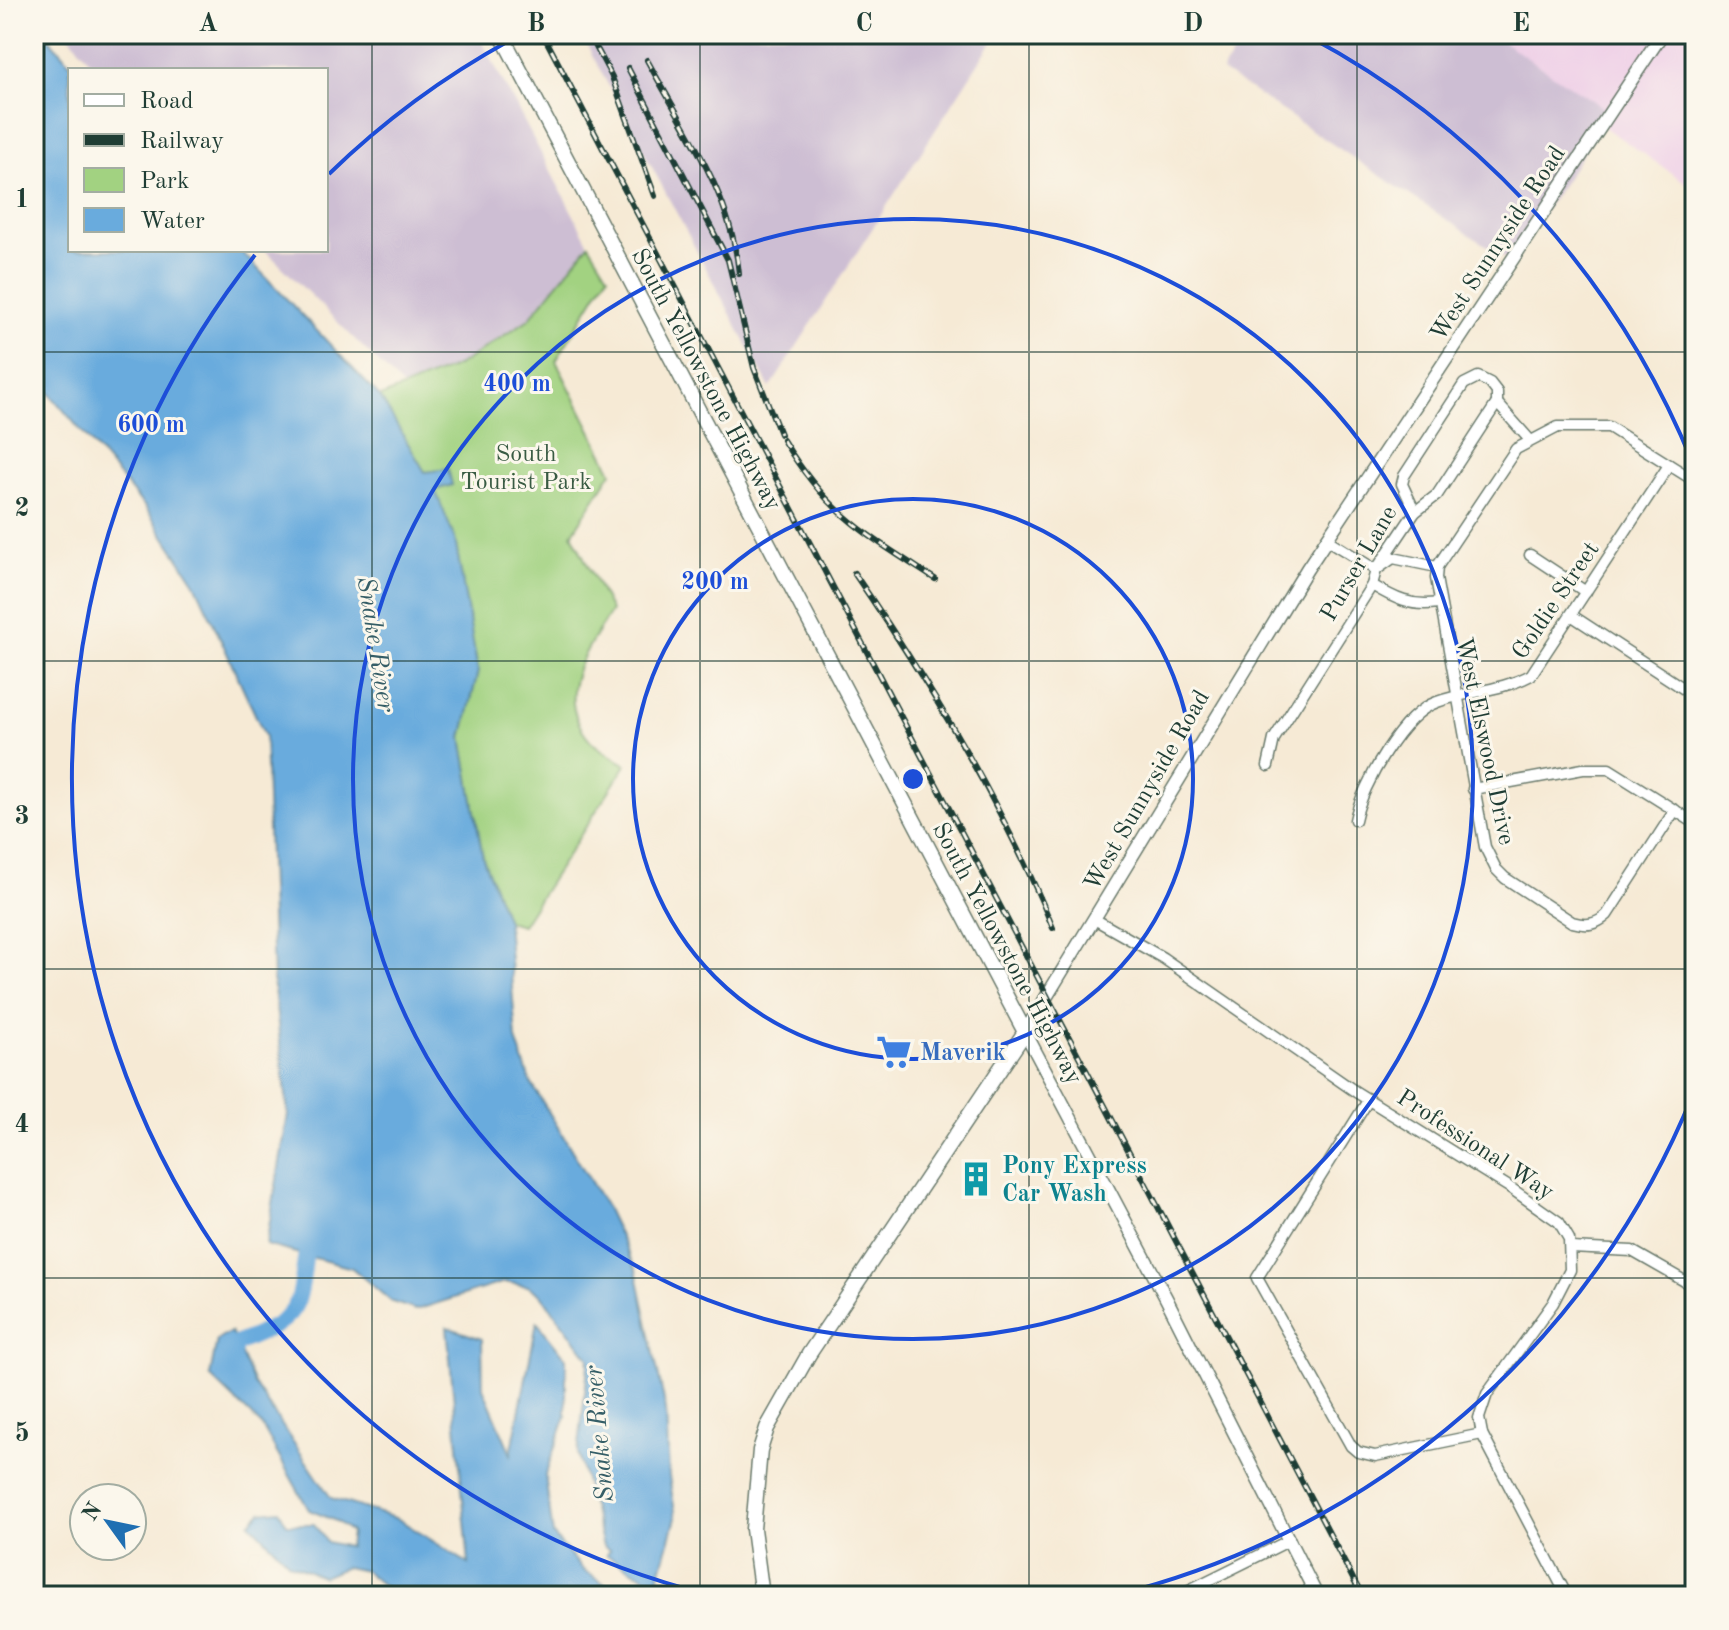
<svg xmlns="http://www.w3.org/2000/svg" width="1729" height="1630" viewBox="0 0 1729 1630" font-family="'Old Standard TT',serif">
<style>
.built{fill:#efd0e7}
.industrial{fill:#cdbed3}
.green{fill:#a2d281;stroke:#60885a;stroke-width:2}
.water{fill:#69abdd;stroke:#447488;stroke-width:2}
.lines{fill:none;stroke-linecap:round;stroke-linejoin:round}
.river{stroke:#69abdd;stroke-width:16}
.minor-casing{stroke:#6a7a6c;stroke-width:13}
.major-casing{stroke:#6a7a6c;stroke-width:15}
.highway-casing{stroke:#6a7a6c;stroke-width:17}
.minor{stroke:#fff;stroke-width:10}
.major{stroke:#fff;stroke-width:12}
.highway{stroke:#fff;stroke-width:14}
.rail-casing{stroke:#1f3d34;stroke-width:6}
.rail{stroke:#fbf7ec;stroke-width:3;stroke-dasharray:9;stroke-linecap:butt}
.grid{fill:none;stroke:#1f3d34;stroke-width:2;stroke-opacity:0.55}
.ring{fill:none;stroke:#1d4ed8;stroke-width:4}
.labels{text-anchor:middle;stroke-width:6;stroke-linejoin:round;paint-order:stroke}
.street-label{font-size:24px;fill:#1f3d34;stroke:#fbf7ec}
.park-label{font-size:24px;fill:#395b43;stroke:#fbf7ec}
.shop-label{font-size:24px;font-weight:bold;fill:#366cbe;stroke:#fbf7ec;text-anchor:start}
.culture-label{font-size:24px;font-weight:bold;fill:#0d838f;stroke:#fbf7ec;text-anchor:start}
.water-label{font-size:26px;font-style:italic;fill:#355e67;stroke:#fbf7ec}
.centre{fill:#1d4ed8;stroke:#fbf7ec;stroke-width:4}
.ring-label{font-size:24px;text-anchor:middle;font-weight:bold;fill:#1d4ed8;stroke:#fbf7ec;stroke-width:6;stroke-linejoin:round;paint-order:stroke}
.neatline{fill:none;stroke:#1f3d34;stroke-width:3}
.grid-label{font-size:26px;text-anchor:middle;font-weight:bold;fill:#1f3d34}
</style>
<rect width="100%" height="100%" fill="#fbf7ec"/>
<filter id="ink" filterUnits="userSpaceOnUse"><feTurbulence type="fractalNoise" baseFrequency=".0125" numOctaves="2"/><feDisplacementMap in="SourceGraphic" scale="16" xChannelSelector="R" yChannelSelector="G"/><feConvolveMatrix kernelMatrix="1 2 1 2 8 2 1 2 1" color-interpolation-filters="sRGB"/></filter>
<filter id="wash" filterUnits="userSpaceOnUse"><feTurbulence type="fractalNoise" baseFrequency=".006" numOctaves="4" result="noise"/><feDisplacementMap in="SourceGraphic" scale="32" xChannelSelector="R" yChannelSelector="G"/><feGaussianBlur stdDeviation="1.8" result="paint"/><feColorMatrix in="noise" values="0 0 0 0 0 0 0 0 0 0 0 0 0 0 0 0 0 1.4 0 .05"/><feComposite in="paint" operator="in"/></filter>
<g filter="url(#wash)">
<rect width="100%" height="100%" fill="#f6ead5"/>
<polygon class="built" points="1491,34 1695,34 1695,189 1601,125"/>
<g class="industrial">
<polygon points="68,34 478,34 589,244 529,319 459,365 403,387 265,250 326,250 326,70 97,70"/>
<polygon points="581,34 997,34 770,388"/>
<polygon points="1246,34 1491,34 1610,112 1511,262 1222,71"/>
</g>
<path class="green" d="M589 244 608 275 556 361 612 472 572 534 611 611C586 651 551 695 590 740 599 750 615 758 626 765L522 925 507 921 483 858 462 738 478 671 455 539 434 490 452 485 448 470 425 472 380 397 459 365 529 319Z"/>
<g class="water">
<polygon points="34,34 45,34 76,70 70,70 70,250 240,250 380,397 425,472 448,469 452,485 435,490 455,539 478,671 462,738 483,858 507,921 516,1039 530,1081 606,1207 636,1270 666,1410 669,1476 676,1518 657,1584 607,1555 609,1550 603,1546 578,1454 589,1358 542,1296 528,1286 504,1282 416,1310 392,1302 352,1268 266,1245 288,1114 273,980 265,736 195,583 145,507 34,375"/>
<polygon points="537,1322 566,1358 566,1416 545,1475 553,1535 583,1570 619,1593 617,1596 396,1596 365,1571 346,1567 323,1577 289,1563 250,1523 261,1512 279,1510 287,1524 314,1524 327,1542 349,1547 351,1532 336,1521 309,1510 262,1426 210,1376 217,1340 231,1332 254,1384 331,1498 398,1519 469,1564 447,1327 482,1339 483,1388 511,1454"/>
</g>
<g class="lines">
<path class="river" d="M230 1362 236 1344C257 1334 287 1326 297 1302 305 1284 302 1256 311 1234"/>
</g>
</g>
<g filter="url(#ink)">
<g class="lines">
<g class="minor-casing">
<g id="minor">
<polyline points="1497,403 1529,439"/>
<polyline points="1415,512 1402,484 1404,476 1464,384 1478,377 1490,383 1497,392 1497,403"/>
<polyline points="1329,541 1376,570 1393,558 1437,567"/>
<polyline points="1530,555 1586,592"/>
<path d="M1372 585C1395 599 1411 607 1438 603"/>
<polyline points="1571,615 1695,696"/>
<polyline points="1268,766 1274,739 1372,585 1376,570 1415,512 1437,495 1497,403"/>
<polyline points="1473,789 1583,769 1609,769 1695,823"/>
<path d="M1675 810 1607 915C1596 925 1587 926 1572 922L1505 878 1496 869 1485 847 1436 578 1437 567 1516 449 1558 427H1609L1695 481"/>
<path d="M1355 820C1362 785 1402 714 1437 702 1468 691 1501 691 1531 675L1669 465"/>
<polyline points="1096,920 1163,958 1356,1092 1509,1187 1559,1222 1569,1239 1570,1270 1553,1303 1487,1394 1479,1418 1482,1434 1567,1596"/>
<polyline points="1369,1099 1257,1278 1351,1446 1358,1452 1375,1456 1482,1434"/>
<polyline points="1571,1248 1632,1251 1695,1287"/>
<polyline points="1177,1596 1290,1540"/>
</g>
</g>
<g class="major-casing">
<polyline id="major" points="1317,1596 1166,1298 1025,1032 1307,569 1662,34"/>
</g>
<g class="highway-casing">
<polyline id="highway" points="501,34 1025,1032 809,1354 767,1428 760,1450 753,1529 762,1596"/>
</g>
<use href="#minor" class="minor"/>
<use href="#major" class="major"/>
<use href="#highway" class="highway"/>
<g class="rail-casing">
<g id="rail">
<polyline points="543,34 1362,1596"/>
<polyline points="589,34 612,77 655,196"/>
<path d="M647 60C684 128 732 195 739 274"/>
<polyline points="628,68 728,260 754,368 780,434"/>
<path d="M783 440C828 514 864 533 935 579"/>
<path d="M854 573C930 684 1002 803 1053 928"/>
</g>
</g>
<use href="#rail" class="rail"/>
</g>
</g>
<path class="grid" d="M372 34V1596M700 34V1596M1029 34V1596M1357 34V1596M34 352H1695M34 661H1695M34 969H1695M34 1278H1695"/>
<g class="ring">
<circle cx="913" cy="779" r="280"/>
<circle cx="913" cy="779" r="560"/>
<path d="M1693 1094A841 841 0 0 1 1116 1595M710 1595A841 841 0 0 1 255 255M329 174A841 841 0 0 1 518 36M1308 36A841 841 0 0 1 1693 464"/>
</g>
<defs>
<g id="supermarket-bare" transform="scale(2.76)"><path d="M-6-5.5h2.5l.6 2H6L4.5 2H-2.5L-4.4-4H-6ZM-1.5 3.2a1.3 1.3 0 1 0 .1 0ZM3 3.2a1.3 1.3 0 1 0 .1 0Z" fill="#3f7fe0" stroke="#fbf7ec" stroke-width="2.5" paint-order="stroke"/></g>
<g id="building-bare" transform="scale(2.76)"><path d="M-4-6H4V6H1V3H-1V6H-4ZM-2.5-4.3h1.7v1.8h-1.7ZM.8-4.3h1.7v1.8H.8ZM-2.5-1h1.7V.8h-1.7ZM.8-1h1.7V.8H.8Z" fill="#0f9aa8" stroke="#fbf7ec" stroke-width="2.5" paint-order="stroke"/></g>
</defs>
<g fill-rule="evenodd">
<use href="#supermarket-bare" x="894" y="1052"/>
<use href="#building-bare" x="976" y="1179"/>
</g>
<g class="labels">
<g class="street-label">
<text transform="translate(1497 243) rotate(-57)" y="8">West Sunnyside Road</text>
<text transform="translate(707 379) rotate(62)" y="8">South Yellowstone Highway</text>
<text transform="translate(1358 563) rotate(-60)" y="8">Purser Lane</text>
<text transform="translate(1555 600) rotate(-56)" y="8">Goldie Street</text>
<text transform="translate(1486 741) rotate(78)" y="8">West Elswood Drive</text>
<text transform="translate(1146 790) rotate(-60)" y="8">West Sunnyside Road</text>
<text transform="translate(1008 953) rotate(62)" y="8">South Yellowstone Highway</text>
<text transform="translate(1476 1144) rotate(33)" y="8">Professional Way</text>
</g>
<g class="park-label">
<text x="526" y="461">South<tspan x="526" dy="28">Tourist Park</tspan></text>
</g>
<g class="shop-label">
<text x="920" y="1060">Maverik</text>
</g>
<g class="culture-label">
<text x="1002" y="1173">Pony Express<tspan x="1002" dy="28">Car Wash</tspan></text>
</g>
<g class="water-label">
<text transform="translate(377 644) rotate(81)" y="9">Snake River</text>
<text transform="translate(598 1434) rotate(-95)" y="9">Snake River</text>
</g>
</g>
<circle cx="913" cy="779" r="12" class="centre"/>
<g class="ring-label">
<text x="517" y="391">400 m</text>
<text x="151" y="432">600 m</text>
<text x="715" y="589">200 m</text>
</g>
<rect width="1729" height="1630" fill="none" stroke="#fbf7ec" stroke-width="88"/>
<rect x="68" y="68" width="260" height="184" fill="#fbf7ec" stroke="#a3ada2" stroke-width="2"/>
<rect x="84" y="94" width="40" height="12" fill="#ffffff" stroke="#a3ada2" stroke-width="2"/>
<text x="140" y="108" font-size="24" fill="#1f3d34">Road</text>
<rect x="84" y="134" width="40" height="12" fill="#1f3d34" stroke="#a3ada2" stroke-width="2"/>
<text x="140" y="148" font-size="24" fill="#1f3d34">Railway</text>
<rect x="84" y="168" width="40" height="24" fill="#a2d281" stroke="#a3ada2" stroke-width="2"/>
<text x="140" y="188" font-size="24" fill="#1f3d34">Park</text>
<rect x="84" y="208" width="40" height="24" fill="#69abdd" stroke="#a3ada2" stroke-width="2"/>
<text x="140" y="228" font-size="24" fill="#1f3d34">Water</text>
<g transform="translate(108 1522) rotate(303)"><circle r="38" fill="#fbf7ec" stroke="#a3ada2" stroke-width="2"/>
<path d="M0-6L14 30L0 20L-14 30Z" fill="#1f6fb2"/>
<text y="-12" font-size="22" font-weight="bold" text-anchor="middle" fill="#1f3d34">N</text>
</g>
<rect x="44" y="44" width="1641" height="1542" class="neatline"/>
<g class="grid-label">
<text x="208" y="31">A</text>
<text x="536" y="31">B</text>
<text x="864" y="31">C</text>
<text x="1193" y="31">D</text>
<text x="1521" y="31">E</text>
<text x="22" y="207">1</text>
<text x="22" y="516">2</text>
<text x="22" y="824">3</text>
<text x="22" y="1132">4</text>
<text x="22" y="1441">5</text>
</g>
</svg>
